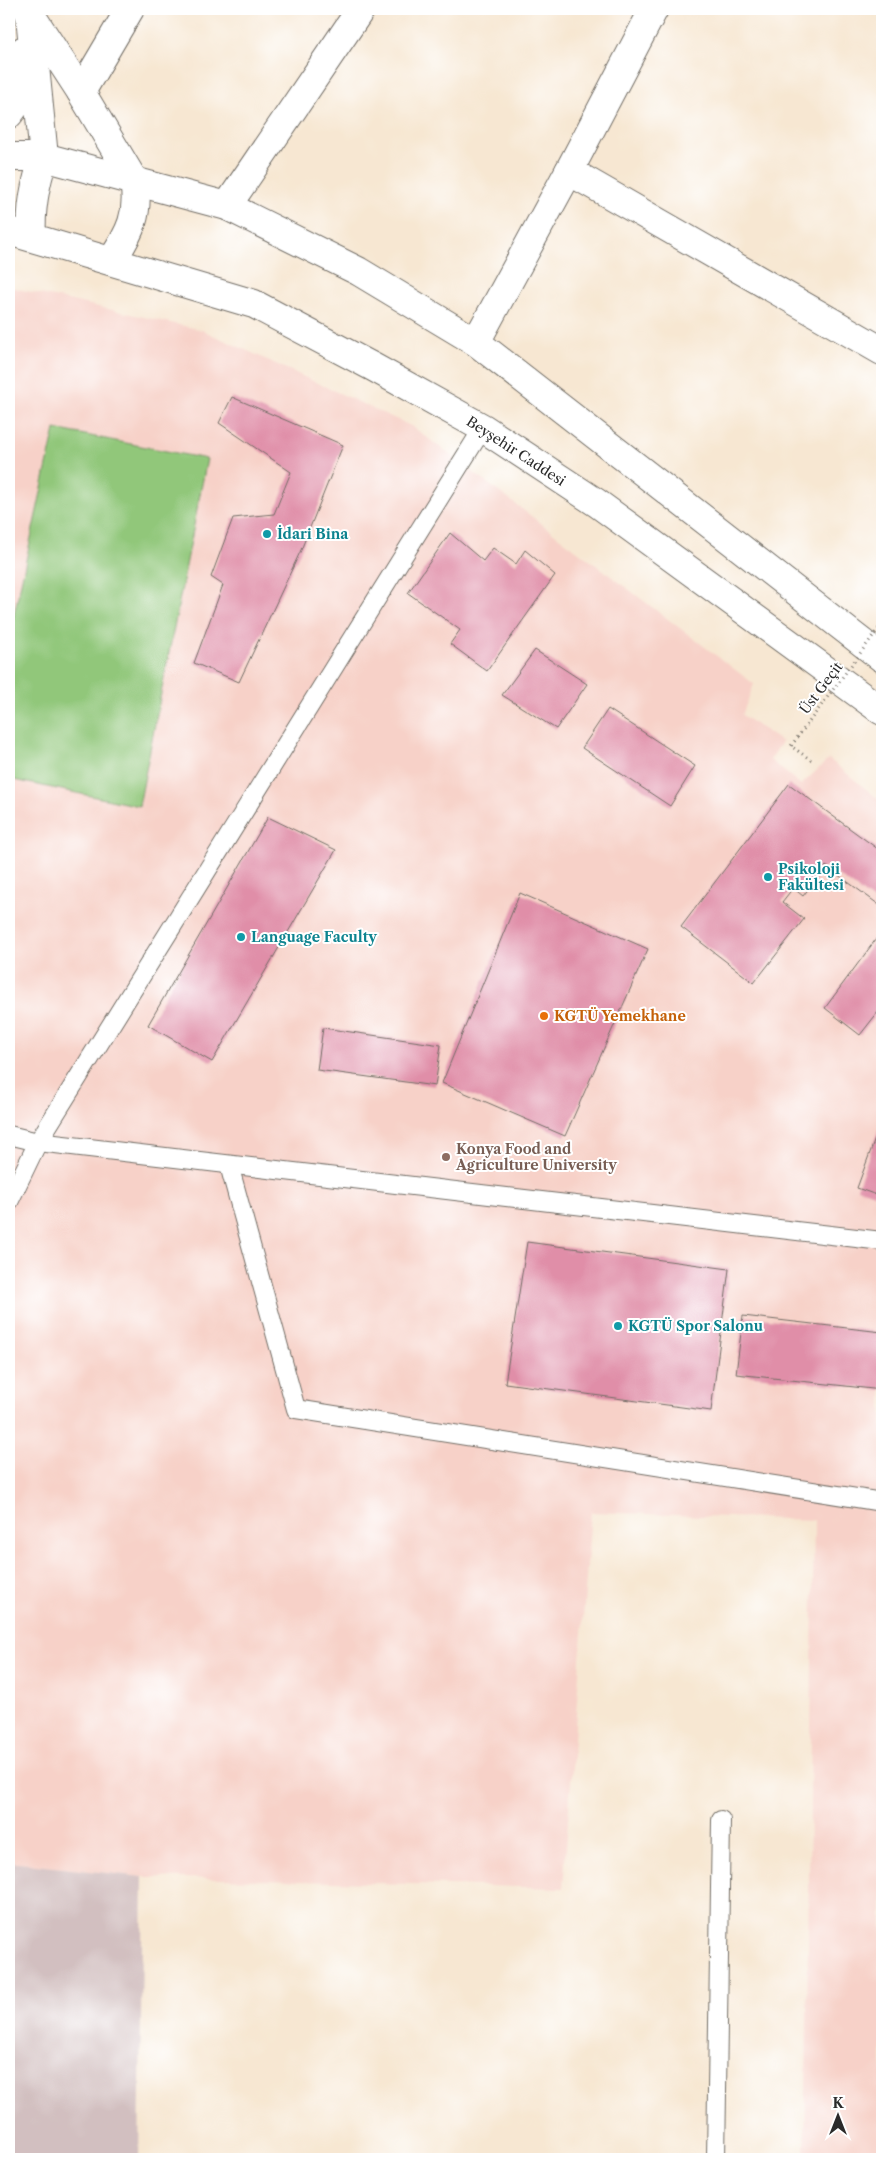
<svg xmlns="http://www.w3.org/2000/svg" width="891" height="2168" viewBox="0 0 891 2168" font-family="'Libre Caslon Text',serif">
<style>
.built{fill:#f7d1c8}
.industrial{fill:#d2bfc0}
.green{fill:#91c77a;stroke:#5e7952}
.building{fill:#e08ea8}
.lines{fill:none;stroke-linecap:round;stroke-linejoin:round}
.service-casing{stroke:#726d65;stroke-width:20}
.minor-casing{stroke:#726d65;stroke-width:30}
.tertiary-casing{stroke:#726d65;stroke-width:30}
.primary-casing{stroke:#726d65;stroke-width:30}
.service{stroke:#fff;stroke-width:18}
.minor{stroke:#fff;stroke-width:28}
.tertiary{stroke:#fff;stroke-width:28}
.primary{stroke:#fff;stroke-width:28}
.path-bridge{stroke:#726d65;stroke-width:3;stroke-dasharray:1 4;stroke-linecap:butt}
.culture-dot{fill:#0f9aa8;stroke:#fff;stroke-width:2}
.food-dot{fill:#e8710a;stroke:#fff;stroke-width:2}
.education-dot{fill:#8d6e63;stroke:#fff;stroke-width:2}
.labels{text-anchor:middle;stroke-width:4;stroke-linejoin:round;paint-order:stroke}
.street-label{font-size:14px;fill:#2b2b2b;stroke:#fff}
.culture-label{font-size:14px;font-weight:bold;fill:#0d838f;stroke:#fff;text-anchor:start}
.food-label{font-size:14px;font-weight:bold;fill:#c56008;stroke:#fff;text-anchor:start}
.education-label{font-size:14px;font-weight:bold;fill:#785e54;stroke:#fff;text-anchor:start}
</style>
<rect width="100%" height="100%" fill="#fff"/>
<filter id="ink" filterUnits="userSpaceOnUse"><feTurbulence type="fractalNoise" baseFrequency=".02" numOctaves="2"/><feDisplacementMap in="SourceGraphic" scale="10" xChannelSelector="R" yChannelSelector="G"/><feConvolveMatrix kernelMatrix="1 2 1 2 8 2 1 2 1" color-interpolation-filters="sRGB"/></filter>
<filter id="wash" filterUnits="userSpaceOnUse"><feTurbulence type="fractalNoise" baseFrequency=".0096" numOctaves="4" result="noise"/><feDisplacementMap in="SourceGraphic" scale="20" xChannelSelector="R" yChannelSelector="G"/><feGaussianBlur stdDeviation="1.12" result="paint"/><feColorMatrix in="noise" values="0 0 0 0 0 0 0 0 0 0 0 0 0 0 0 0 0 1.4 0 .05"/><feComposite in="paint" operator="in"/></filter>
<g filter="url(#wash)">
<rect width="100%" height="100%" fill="#f7e7d2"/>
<polygon class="built" points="9,287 202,330 413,427 754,684 742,715 782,742 770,760 801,785 829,759 882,802 882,2159 805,2159 814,1520 591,1512 563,1888 144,1877 9,1862"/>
<polygon class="industrial" points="9,1862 143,1877 139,2159 9,2159"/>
<polygon class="green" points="55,429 207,459 139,806 9,779 9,637"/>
<g id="blocks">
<g class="building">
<polygon points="232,397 343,445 301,550 239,682 194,663 223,585 211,577 233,518 274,514 291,472 219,423"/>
<polygon points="450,533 483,561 493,548 516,564 525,550 555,575 487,671 450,644 460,630 408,593"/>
<polygon points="535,650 587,684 556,729 502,695"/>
<polygon points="608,709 695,766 670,806 582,748"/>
<polygon points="789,784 882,852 882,907 826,866 803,896 793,888 782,902 804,919 754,983 681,927"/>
<polygon points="268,817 336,850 212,1062 148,1025"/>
<polygon points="520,893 648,949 565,1136 442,1083"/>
<polygon points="882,931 882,1007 860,1035 825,1008"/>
<polygon points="323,1028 441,1045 435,1086 317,1070"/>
<polygon points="882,1120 882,1197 857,1188"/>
<polygon points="527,1242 729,1269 711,1411 505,1383"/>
<polygon points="743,1316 882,1332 882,1390 736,1374"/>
</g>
</g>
</g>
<g filter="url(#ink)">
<use href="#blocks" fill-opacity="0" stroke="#726d65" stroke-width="1"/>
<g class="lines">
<g class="service-casing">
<g id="service">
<polyline points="9,1135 38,1142 882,1241"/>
<polyline points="229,1165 296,1409 882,1502"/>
<polyline points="9,1202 38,1142 483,428"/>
<polyline points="716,2159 721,1820"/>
</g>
</g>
<g class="minor-casing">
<g id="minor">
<polyline points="81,92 130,9"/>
<polyline points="569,171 882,351"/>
<polyline points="227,206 361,9"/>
<polyline points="476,342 569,171 654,9"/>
</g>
</g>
<g class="tertiary-casing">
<g id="tertiary">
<polyline points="27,9 81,92 134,181"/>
<polyline points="30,16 44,157"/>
<polyline points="9,114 15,106 24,50"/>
</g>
</g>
<g class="primary-casing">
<g id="primary">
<polyline points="9,157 44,157 227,206 358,271 476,342 882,658"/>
<polyline points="9,231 254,304 373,367 483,428 597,503 882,711"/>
<path d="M32 236C30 208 35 184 44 157"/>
<path d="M112 260C130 233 140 214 134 181"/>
</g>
</g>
<use href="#service" class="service"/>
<use href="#minor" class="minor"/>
<use href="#tertiary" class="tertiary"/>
<use href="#primary" class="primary"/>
<polyline class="path-bridge" points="811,760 791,746 882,624"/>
</g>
</g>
<g class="culture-dot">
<circle cx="267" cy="534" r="5"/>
<circle cx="768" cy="877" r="5"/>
<circle cx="241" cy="937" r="5"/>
<circle cx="618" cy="1326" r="5"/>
</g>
<circle class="food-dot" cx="544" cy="1016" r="5"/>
<circle class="education-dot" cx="446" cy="1157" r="5"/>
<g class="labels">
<g class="street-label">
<text transform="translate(516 451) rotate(33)" y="5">Beyşehir Caddesi</text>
<text transform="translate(821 688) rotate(-53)" y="5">Üst Geçit</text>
</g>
<g class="culture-label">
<text x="277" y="539">İdari Bina</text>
<text x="778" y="874">Psikoloji<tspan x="778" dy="16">Fakültesi</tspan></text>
<text x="251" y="942">Language Faculty</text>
<text x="628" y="1331">KGTÜ Spor Salonu</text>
</g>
<g class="food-label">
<text x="554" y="1021">KGTÜ Yemekhane</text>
</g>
<g class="education-label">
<text x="456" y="1154">Konya Food and<tspan x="456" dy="16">Agriculture University</tspan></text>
</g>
</g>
<rect width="891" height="2168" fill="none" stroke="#fff" stroke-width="30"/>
<g transform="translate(838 2116)" stroke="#ffffff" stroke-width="4" paint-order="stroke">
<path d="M0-4L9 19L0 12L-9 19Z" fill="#2b2b2b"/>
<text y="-8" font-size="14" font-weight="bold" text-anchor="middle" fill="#2b2b2b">K</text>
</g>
</svg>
